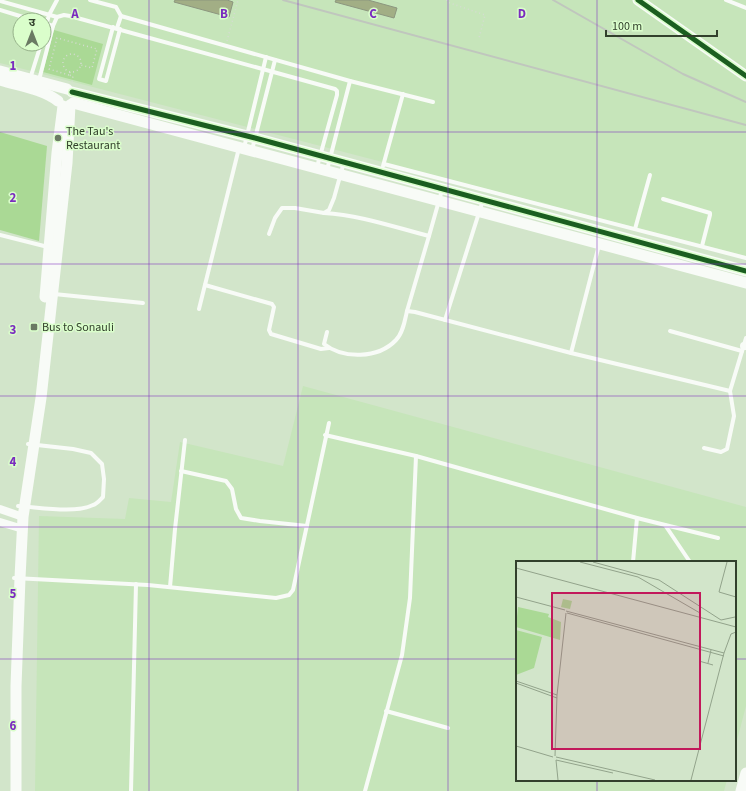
<svg xmlns="http://www.w3.org/2000/svg" width="746" height="791" viewBox="0 0 746 791" font-family="'Source Sans 3','Noto Sans Devanagari',sans-serif">
<style>
.built{fill:#c6e5ba;fill-rule:evenodd}
.green{fill:#aad995}
.building{fill:#a2ae85;stroke:#8c967f}
.lines{fill:none;stroke-linecap:round;stroke-linejoin:round}
.path{stroke:#d5dcd2;stroke-width:1.5;stroke-dasharray:1 3;stroke-linecap:butt}
.lane{stroke:#f8fbf7;stroke-width:4}
.street{stroke:#f8fbf7;stroke-width:8}
.secondary{stroke:#f8fbf7;stroke-width:11}
.rail{stroke:#c0c6be;stroke-width:2}
.cycleway-casing{stroke:#dafecb;stroke-width:8}
.cycleway{stroke:#1b5e20;stroke-width:5}
.grid{fill:none;stroke:#7b2cbf;stroke-width:1;stroke-opacity:0.55}
.poi-dot{fill:#6a7a63;stroke:#dafecb;stroke-width:1.5}
.labels{text-anchor:middle;stroke-width:3;stroke-linejoin:round;paint-order:stroke}
.poi-label{font-size:12px;fill:#32402c;stroke:#dafecb;text-anchor:start}
.inset-road{fill:none;stroke:#92a38b;stroke-width:1}
.view{fill:#c2185b;fill-opacity:0.15;stroke:#c2185b;stroke-width:2}
.inset-edge{fill:none;stroke:#32402c;stroke-width:2}
.grid-label{font-size:13px;text-anchor:middle;font-weight:bold;fill:#7b2cbf;stroke:#dafecb;stroke-width:3;stroke-linejoin:round;paint-order:stroke}
</style>
<rect width="100%" height="100%" fill="#d2e5ca"/>
<g class="built">
<path d="M0 0H746V256L0 63ZM20 20H44V44H20Z"/>
<polygon points="303,386 746,507 746,706 735,748 735,562 517,562 517,780 727,780 724,791 35,791 39,516 125,519 129,498 171,502 180,442 283,466"/>
</g>
<g class="green">
<polygon points="54,30 103,44 92,85 43,72"/>
<polygon points="0,132 47,146 39,241 0,230"/>
</g>
<g class="building">
<polygon points="175,0 227,0 233,2 229,17 174,2"/>
<polygon points="336,0 368,0 397,8 394,18 335,2"/>
</g>
<g class="lines">
<g class="path">
<polyline points="447,0 447,2 485,15 479,38"/>
<polyline points="227,41 238,0"/>
<circle cx="72" cy="63" r="9"/>
<polyline points="70,72 69,75 73,76 72,82"/>
<polyline points="69,75 49,69 57,38 97,49 92,68 81,65"/>
</g>
<g class="lane">
<polyline points="90,0 116,7 121,16 350,81 327,170"/>
<polyline points="726,0 746,8"/>
<polyline points="0,1 57,17"/>
<polyline points="0,10 33,20"/>
<polyline points="44,23 53,26 57,17 64,15 70,16 335,89 337,91 337,95 317,167"/>
<polyline points="113,27 99,79 106,81 120,29"/>
<polyline points="117,28 121,16"/>
<polyline points="44,33 49,15 57,0"/>
<polyline points="30,79 41,44"/>
<polyline points="39,80 53,26"/>
<polyline points="350,81 433,102"/>
<polyline points="244,148 266,57"/>
<polyline points="252,150 275,60"/>
<polyline points="384,164 746,258"/>
<polyline points="383,166 403,94"/>
<polyline points="663,199 710,213 710,215 702,246"/>
<path d="M324 213C360 215 394 227 429 236L442 190"/>
<polyline points="635,229 650,175"/>
<polyline points="269,234 275,218 282,208 295,208 324,213 329,210 334,198 344,162"/>
<polyline points="0,235 48,247"/>
<polyline points="205,285 272,304 274,307 269,330 271,334 321,349 329,348"/>
<polyline points="54,294 143,303"/>
<polyline points="199,309 239,148"/>
<polyline points="407,311 429,236"/>
<polyline points="445,320 483,200"/>
<polyline points="670,331 742,351"/>
<path d="M327 332 324 344C343 359 378 359 396 340 403 333 405 320 407 311L415 312 571 353 730 391"/>
<polyline points="571,353 599,245"/>
<polyline points="325,435 416,456 637,518 718,538"/>
<polyline points="704,448 721,452 727,449 734,416 730,391 746,338"/>
<polyline points="181,471 226,481 232,489 236,509 241,518 260,521 307,526"/>
<path d="M18 506C38 507 75 514 93 505 97 504 100 500 103 497L104 479 102 464 91 453 73 449 28 444"/>
<polyline points="665,525 690,562"/>
<polyline points="633,562 637,518"/>
<polyline points="14,578 148,585 276,598 289,595 293,590 329,423"/>
<polyline points="170,587 175,529 185,440"/>
<polyline points="386,711 448,728"/>
<polyline points="131,791 136,584"/>
<polyline points="365,791 402,655 410,598 416,456"/>
</g>
<g class="street">
<polyline points="744,346 746,346"/>
<polyline points="0,509 23,517"/>
<polyline points="0,522 23,529"/>
</g>
<g class="secondary">
<polyline points="638,0 746,76"/>
<polyline points="0,71 67,89"/>
<path d="M0 80C20 86 42 89 58 101"/>
<polyline points="72,92 255,138 746,271"/>
<polyline points="73,103 746,283"/>
<polyline points="45,297 57,153 63,106"/>
<polyline points="16,791 16,686 20,578 23,517 41,398 67,163 70,105"/>
<polyline points="741,791 746,773"/>
</g>
<g class="rail">
<polyline points="283,0 746,125"/>
<polyline points="553,0 683,74 746,102"/>
</g>
<g class="cycleway-casing">
<g id="cycleway">
<polyline points="638,0 746,76"/>
<polyline points="72,92 255,138 746,271"/>
</g>
</g>
<use href="#cycleway" class="cycleway"/>
</g>
<path class="grid" d="M149 0V791M298 0V791M448 0V791M597 0V562M0 132H746M0 264H746M0 396H746M0 527H746M0 659H517M735 659H746M597 780V791"/>
<g class="poi-dot">
<circle cx="58" cy="138" r="4"/>
<rect x="30" y="323" width="8" height="8" rx="2"/>
</g>
<g class="labels">
<g class="poi-label">
<text x="66" y="135">The Tau's<tspan x="66" dy="14">Restaurant</tspan></text>
<text x="42" y="331">Bus to Sonauli</text>
</g>
</g>
<g transform="translate(516 561)">
<rect width="220" height="220" fill="#d2e5ca"/>
<path d="M47 38 56 40 54 48 45 46ZM2 46 33 53 32 56 45 61 44 79 0 66ZM0 69 26 76 18 107 0 114Z" fill="#aad995"/>
<path class="inset-road" d="M64 1 122 16 184 52M77 1 143 19 205 59 219 56M211 1 203 31 220 36M0 7 220 66M0 36 49 49M50 50 208 92M51 52 208 95M183 100 197 104M192 102 195 89M0 120 41 134M0 122 41 137M0 185 37 196M39 195 41 134 50 52M40 196 139 219M40 199 97 212M40 199 42 219M175 219 208 92 215 73 220 71"/>
<path class="view" d="M36 32H184V188H36Z"/>
<rect width="220" height="220" class="inset-edge"/>
</g>
<g class="grid-label">
<text x="75" y="18">A</text>
<text x="224" y="18">B</text>
<text x="373" y="18">C</text>
<text x="522" y="18">D</text>
<text x="13" y="70">1</text>
<text x="13" y="202">2</text>
<text x="13" y="334">3</text>
<text x="13" y="466">4</text>
<text x="13" y="598">5</text>
<text x="13" y="730">6</text>
</g>
<g transform="translate(32 32)"><circle r="19" fill="#dafecb" stroke="#97b28b"/>
<path d="M0-3L7 15L0 10L-7 15Z" fill="#6a7a63"/>
<text y="-6" font-size="11" font-weight="bold" text-anchor="middle" fill="#32402c">उ</text>
</g>
<path d="M606 30v6h111v-6" fill="none" stroke="#32402c" stroke-width="2"/>
<text x="612" y="30" font-size="12" fill="#32402c" stroke="#dafecb" stroke-width="3" paint-order="stroke">100 m</text>
</svg>
